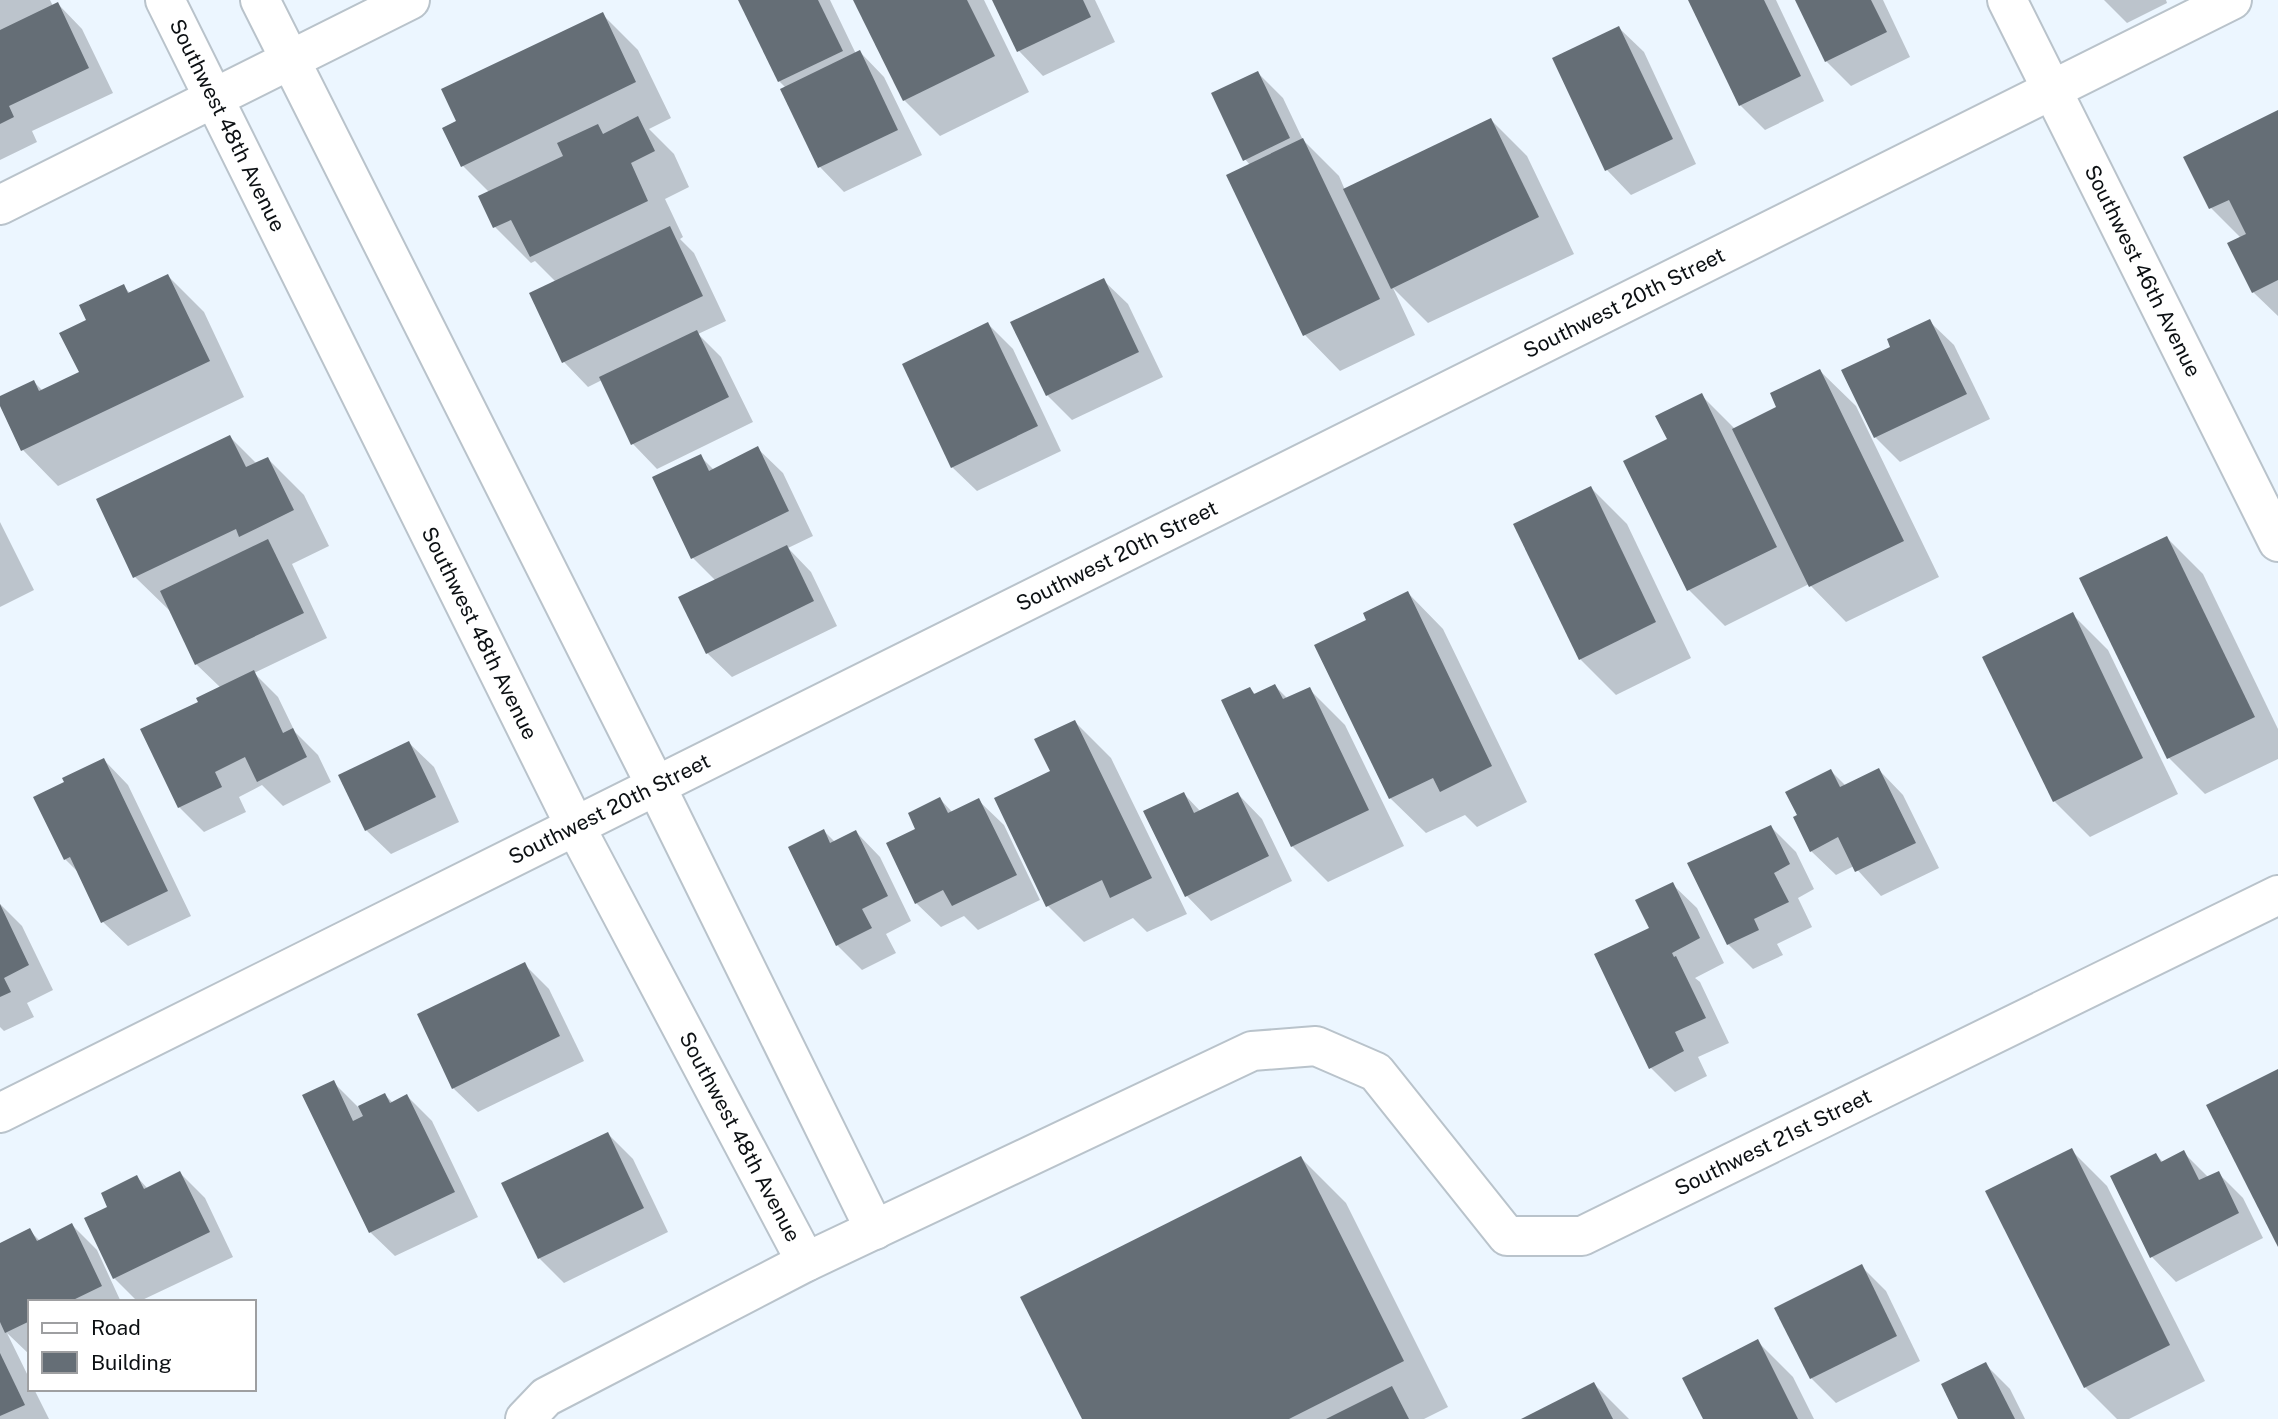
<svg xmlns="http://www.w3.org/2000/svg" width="2278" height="1419" viewBox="0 0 2278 1419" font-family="'Public Sans',sans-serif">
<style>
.shadow{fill:#0003}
.building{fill:#656e76}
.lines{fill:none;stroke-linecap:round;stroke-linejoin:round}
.street-casing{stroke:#b9c3cb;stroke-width:42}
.street{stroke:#fff;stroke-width:38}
.labels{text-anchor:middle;stroke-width:6;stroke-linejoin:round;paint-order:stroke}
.street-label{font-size:21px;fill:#0c1013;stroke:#fff}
</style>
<rect width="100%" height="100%" fill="#ecf6ff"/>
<g class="shadow">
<polygon points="0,0 50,0 53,6 58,4 82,29 113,93 32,131 37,142 0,160"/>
<polygon points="740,0 830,0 856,54 860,52 884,77 922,155 844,192 820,167 782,89 786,88 779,81"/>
<polygon points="855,0 984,0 1029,92 940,136 904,100"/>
<polygon points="994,0 1095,0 1115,42 1043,76 1019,51"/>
<polygon points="1690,0 1776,0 1824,101 1765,130 1740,105"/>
<polygon points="1797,0 1883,0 1910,57 1851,86 1826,61"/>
<polygon points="2104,0 2166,0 2167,3 2127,23"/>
<polygon points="602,14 638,50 671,118 649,129 674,154 689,187 665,199 683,237 680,239 694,253 726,321 698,334 721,357 753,422 657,469 633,444 602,380 588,387 564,362 556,282 535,261 531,263 495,227 490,193 463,166 458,122"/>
<polygon points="1619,28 1644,52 1696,164 1631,195 1607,170 1554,59"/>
<polygon points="1258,73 1283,98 1303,140 1339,176 1345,190 1491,120 1527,156 1574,254 1428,323 1393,288 1415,335 1340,371 1305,335 1228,176 1250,165 1245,159"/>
<polygon points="2278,112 2278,316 2253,292 2241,238 2211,208 2186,158"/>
<polygon points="168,276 204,312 244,397 58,486 23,450 0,398 34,382 43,391 81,373 88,320 123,286 131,294"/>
<polygon points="1103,280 1128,304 1163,377 1072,420 1047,395 1013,323"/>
<polygon points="1929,321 1954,345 1990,419 1900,462 1875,437 1893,347"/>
<polygon points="988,324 1013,349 1061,451 977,491 952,467"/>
<polygon points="1820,371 1856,406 1939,577 1846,622 1809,584 1725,626 1689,590 1669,440 1701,395 1735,429 1779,408"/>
<polygon points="230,437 257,464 268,459 304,495 329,546 292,564 327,638 254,673 278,697 295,732 318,755 331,782 283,806 262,785 239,797 246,812 204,832 179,807 201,703 221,688 196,664 171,612 135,577"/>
<polygon points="758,449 783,473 813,536 788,548 811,572 837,626 732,677 707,653 716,581 693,558 700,456 714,470"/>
<polygon points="1591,488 1627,524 1691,658 1616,695 1580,659"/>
<polygon points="0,522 34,590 0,607"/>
<polygon points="2167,538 2203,574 2278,729 2278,759 2205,794 2169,758 2082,579"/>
<polygon points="1408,593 1443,629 1527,802 1477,827 1465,815 1426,833 1390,798 1369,621"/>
<polygon points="2072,614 2108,650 2178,794 2090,837 2054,801"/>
<polygon points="1275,686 1288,699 1309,689 1345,725 1404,846 1328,882 1292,846 1250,689 1256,695"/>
<polygon points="1075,722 1111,758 1187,914 1147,932 1133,918 1084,942 1048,906 1052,772"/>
<polygon points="409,743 434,767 459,822 391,854 366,830"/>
<polygon points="104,760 128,785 191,916 128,946 103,922 80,874 65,859"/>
<polygon points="1879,770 1903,795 1939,868 1881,896 1854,866 1836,875 1811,851 1831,771 1846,786"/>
<polygon points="1184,794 1201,812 1238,794 1262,819 1292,881 1211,921 1187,896 1145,812"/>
<polygon points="940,799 953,813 979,801 1004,825 1040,900 978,930 964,916 941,927 916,903 917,830"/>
<polygon points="1771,827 1796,852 1814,889 1798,898 1812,927 1777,944 1783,955 1753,969 1728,944"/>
<polygon points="824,831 835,842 856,832 880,857 911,921 886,934 896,953 862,970 837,945"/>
<polygon points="1672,884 1697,908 1724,963 1695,978 1700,982 1729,1043 1698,1057 1707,1076 1675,1092 1650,1067 1651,928"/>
<polygon points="0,904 22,926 53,990 27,1003 34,1017 4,1031 0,1027"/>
<polygon points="524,964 549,989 584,1061 478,1112 453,1088"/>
<polygon points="333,1082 358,1107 385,1095 393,1103 407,1096 432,1121 478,1217 395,1256 370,1232"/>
<polygon points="608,1134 633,1159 668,1232 564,1283 539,1258"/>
<polygon points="2071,1150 2107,1186 2205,1381 2129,1419 2117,1419 2085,1387"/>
<polygon points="2184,1153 2209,1178 2218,1173 2243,1198 2263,1238 2176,1282 2152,1257 2156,1155 2164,1163"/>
<polygon points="1301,1158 1346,1203 1448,1407 1424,1419 1084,1419"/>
<polygon points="180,1173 205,1198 233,1257 138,1302 114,1278 110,1208 137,1177 148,1189"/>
<polygon points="72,1225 97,1250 121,1302 30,1302 30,1355 7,1333 30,1380 30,1389 34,1389 49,1419 0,1419 0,1245 30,1231 40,1241"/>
<polygon points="1861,1266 1886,1291 1920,1361 1836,1403 1811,1378"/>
<polygon points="1758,1342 1793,1377 1814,1419 1705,1419"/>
<polygon points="1986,1365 2010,1389 2025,1419 1960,1419"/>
<polygon points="1594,1384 1629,1419 1525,1419"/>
</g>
<g class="building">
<polygon points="738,0 818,0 843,51 778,82"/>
<polygon points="853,0 967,0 995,56 903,101"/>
<polygon points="992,0 1083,0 1091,17 1017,52"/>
<polygon points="1688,0 1764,0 1801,76 1739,106"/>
<polygon points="1795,0 1871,0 1887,32 1825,62"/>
<polygon points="58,2 89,68 9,106 14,117 0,124 0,30"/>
<polygon points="603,12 636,82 461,167 442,128 456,121 441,89"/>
<polygon points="1619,26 1673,139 1605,171 1552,58"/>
<polygon points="860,50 898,130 818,168 780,89"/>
<polygon points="1258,71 1290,138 1243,161 1211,93"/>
<polygon points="2278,110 2278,280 2252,293 2227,243 2246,234 2229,200 2209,209 2183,157"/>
<polygon points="638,116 655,151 631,163 648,201 530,257 511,220 493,228 478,196 563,156 557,143 598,124 603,134"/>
<polygon points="1491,118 1539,217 1391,289 1343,189"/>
<polygon points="1303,138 1380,299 1303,336 1226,175"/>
<polygon points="670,226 703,296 562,363 529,293"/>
<polygon points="168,274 210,361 21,451 0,406 0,396 34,380 39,391 79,372 59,333 86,320 79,305 124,284 128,293"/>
<polygon points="1104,278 1139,352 1046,396 1010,322"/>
<polygon points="1930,319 1967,394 1874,438 1841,370 1890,347 1887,339"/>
<polygon points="988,322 1038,426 951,468 902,364"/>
<polygon points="697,330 729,397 631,445 599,377"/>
<polygon points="1820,369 1904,541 1809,587 1732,429 1776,407 1770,393"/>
<polygon points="1702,393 1777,547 1687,591 1623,461 1667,439 1655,416"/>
<polygon points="230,435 246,467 268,457 294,510 239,537 236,529 133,578 96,499"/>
<polygon points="758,446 789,511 691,559 652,477 701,454 709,471"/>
<polygon points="1591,486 1656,622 1579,660 1513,524"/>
<polygon points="2167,536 2255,717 2167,759 2079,578"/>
<polygon points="268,539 304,613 195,665 160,591"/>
<polygon points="787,545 814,601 706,654 678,597"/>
<polygon points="1408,591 1492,766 1440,792 1433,778 1389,799 1314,645 1366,620 1363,613"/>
<polygon points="2073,612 2143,758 2053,802 1982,657"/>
<polygon points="254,670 283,733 293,728 307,757 257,782 245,757 215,772 222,787 178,808 140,729 198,702 196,698"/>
<polygon points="1275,684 1283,699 1310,687 1369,810 1291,847 1221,700 1250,687 1254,694"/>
<polygon points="1075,720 1152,878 1110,898 1102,880 1046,907 994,798 1050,771 1034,739"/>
<polygon points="409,741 436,797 365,831 338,775"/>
<polygon points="104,758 168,891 101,923 70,857 64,860 33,797 64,782 62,778"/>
<polygon points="1879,768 1916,843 1855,872 1838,837 1810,852 1793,817 1797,815 1785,792 1831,769 1840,787"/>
<polygon points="1184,792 1194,813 1238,792 1269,856 1185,897 1143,811"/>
<polygon points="940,797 948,813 979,798 1017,875 952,906 943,890 915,904 886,843 915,829 908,813"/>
<polygon points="1771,825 1790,864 1774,873 1789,902 1754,919 1759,930 1727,945 1687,863"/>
<polygon points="824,829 830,843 856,830 888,896 862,909 872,928 836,946 788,847"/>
<polygon points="1673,882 1700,938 1672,953 1674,957 1676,956 1706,1018 1675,1032 1684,1051 1649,1069 1594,954 1649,928 1635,900"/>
<polygon points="0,904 29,965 4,978 11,992 0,997"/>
<polygon points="525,962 560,1036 452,1089 417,1014"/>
<polygon points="2278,1069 2278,1247 2206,1105"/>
<polygon points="334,1080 353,1121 363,1116 358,1106 385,1093 390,1103 407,1094 455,1192 369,1233 302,1095"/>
<polygon points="608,1132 644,1208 538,1259 501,1183"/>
<polygon points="2072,1148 2170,1345 2084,1388 1985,1191"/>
<polygon points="2184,1150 2199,1180 2219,1171 2239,1213 2150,1258 2110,1176 2156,1153 2161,1162"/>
<polygon points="1301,1156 1404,1361 1289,1419 1082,1419 1020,1297"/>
<polygon points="180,1171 210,1232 113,1279 84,1218 107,1207 101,1193 137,1175 144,1189"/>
<polygon points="72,1223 102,1286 69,1302 30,1302 30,1321 5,1333 0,1322 0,1243 30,1228 37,1241"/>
<polygon points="1862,1264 1897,1336 1810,1379 1774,1308"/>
<polygon points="1758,1339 1798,1419 1703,1419 1682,1378"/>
<polygon points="0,1353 25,1405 0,1416"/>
<polygon points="1986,1362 2015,1419 1958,1419 1941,1384"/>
<polygon points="1594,1382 1613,1419 1521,1419"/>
<polygon points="1392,1386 1409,1419 1326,1419"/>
</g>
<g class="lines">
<g class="street-casing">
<g id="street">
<path id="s1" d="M165 0 575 826 806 1262"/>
<polyline points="260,0 656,786 875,1230"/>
<path id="s2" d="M2007 0 2278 542"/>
<polyline points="0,205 410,0"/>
<path id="s3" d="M0 1113 2232 0"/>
<path id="s4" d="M525 1419 546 1397 806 1262 1252 1051 1316 1046 1376 1072 1507 1236H1582L2278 895"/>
</g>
</g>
<use href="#street" class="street"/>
</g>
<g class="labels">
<g class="street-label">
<text dy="7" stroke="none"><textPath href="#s1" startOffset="140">Southwest 48th Avenue</textPath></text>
<text dy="7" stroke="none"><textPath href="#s2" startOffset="303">Southwest 46th Avenue</textPath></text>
<text dy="7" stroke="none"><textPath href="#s3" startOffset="1815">Southwest 20th Street</textPath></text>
<text dy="7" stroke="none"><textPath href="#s3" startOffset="1248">Southwest 20th Street</textPath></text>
<text dy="7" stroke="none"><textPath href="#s1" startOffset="707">Southwest 48th Avenue</textPath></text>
<text dy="7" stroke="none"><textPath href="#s3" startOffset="681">Southwest 20th Street</textPath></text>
<text dy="7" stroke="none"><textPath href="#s1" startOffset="1274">Southwest 48th Avenue</textPath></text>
<text dy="7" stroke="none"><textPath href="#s4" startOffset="1444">Southwest 21st Street</textPath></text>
</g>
</g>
<rect x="28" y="1300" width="228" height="91" fill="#ffffff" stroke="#9e9fa1" stroke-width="2"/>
<rect x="42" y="1323" width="35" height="10" fill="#ffffff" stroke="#9e9fa1" stroke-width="2"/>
<text x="91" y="1335" font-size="21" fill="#0c1013">Road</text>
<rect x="42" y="1352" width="35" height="21" fill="#656e76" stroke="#9e9fa1" stroke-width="2"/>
<text x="91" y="1370" font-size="21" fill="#0c1013">Building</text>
</svg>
